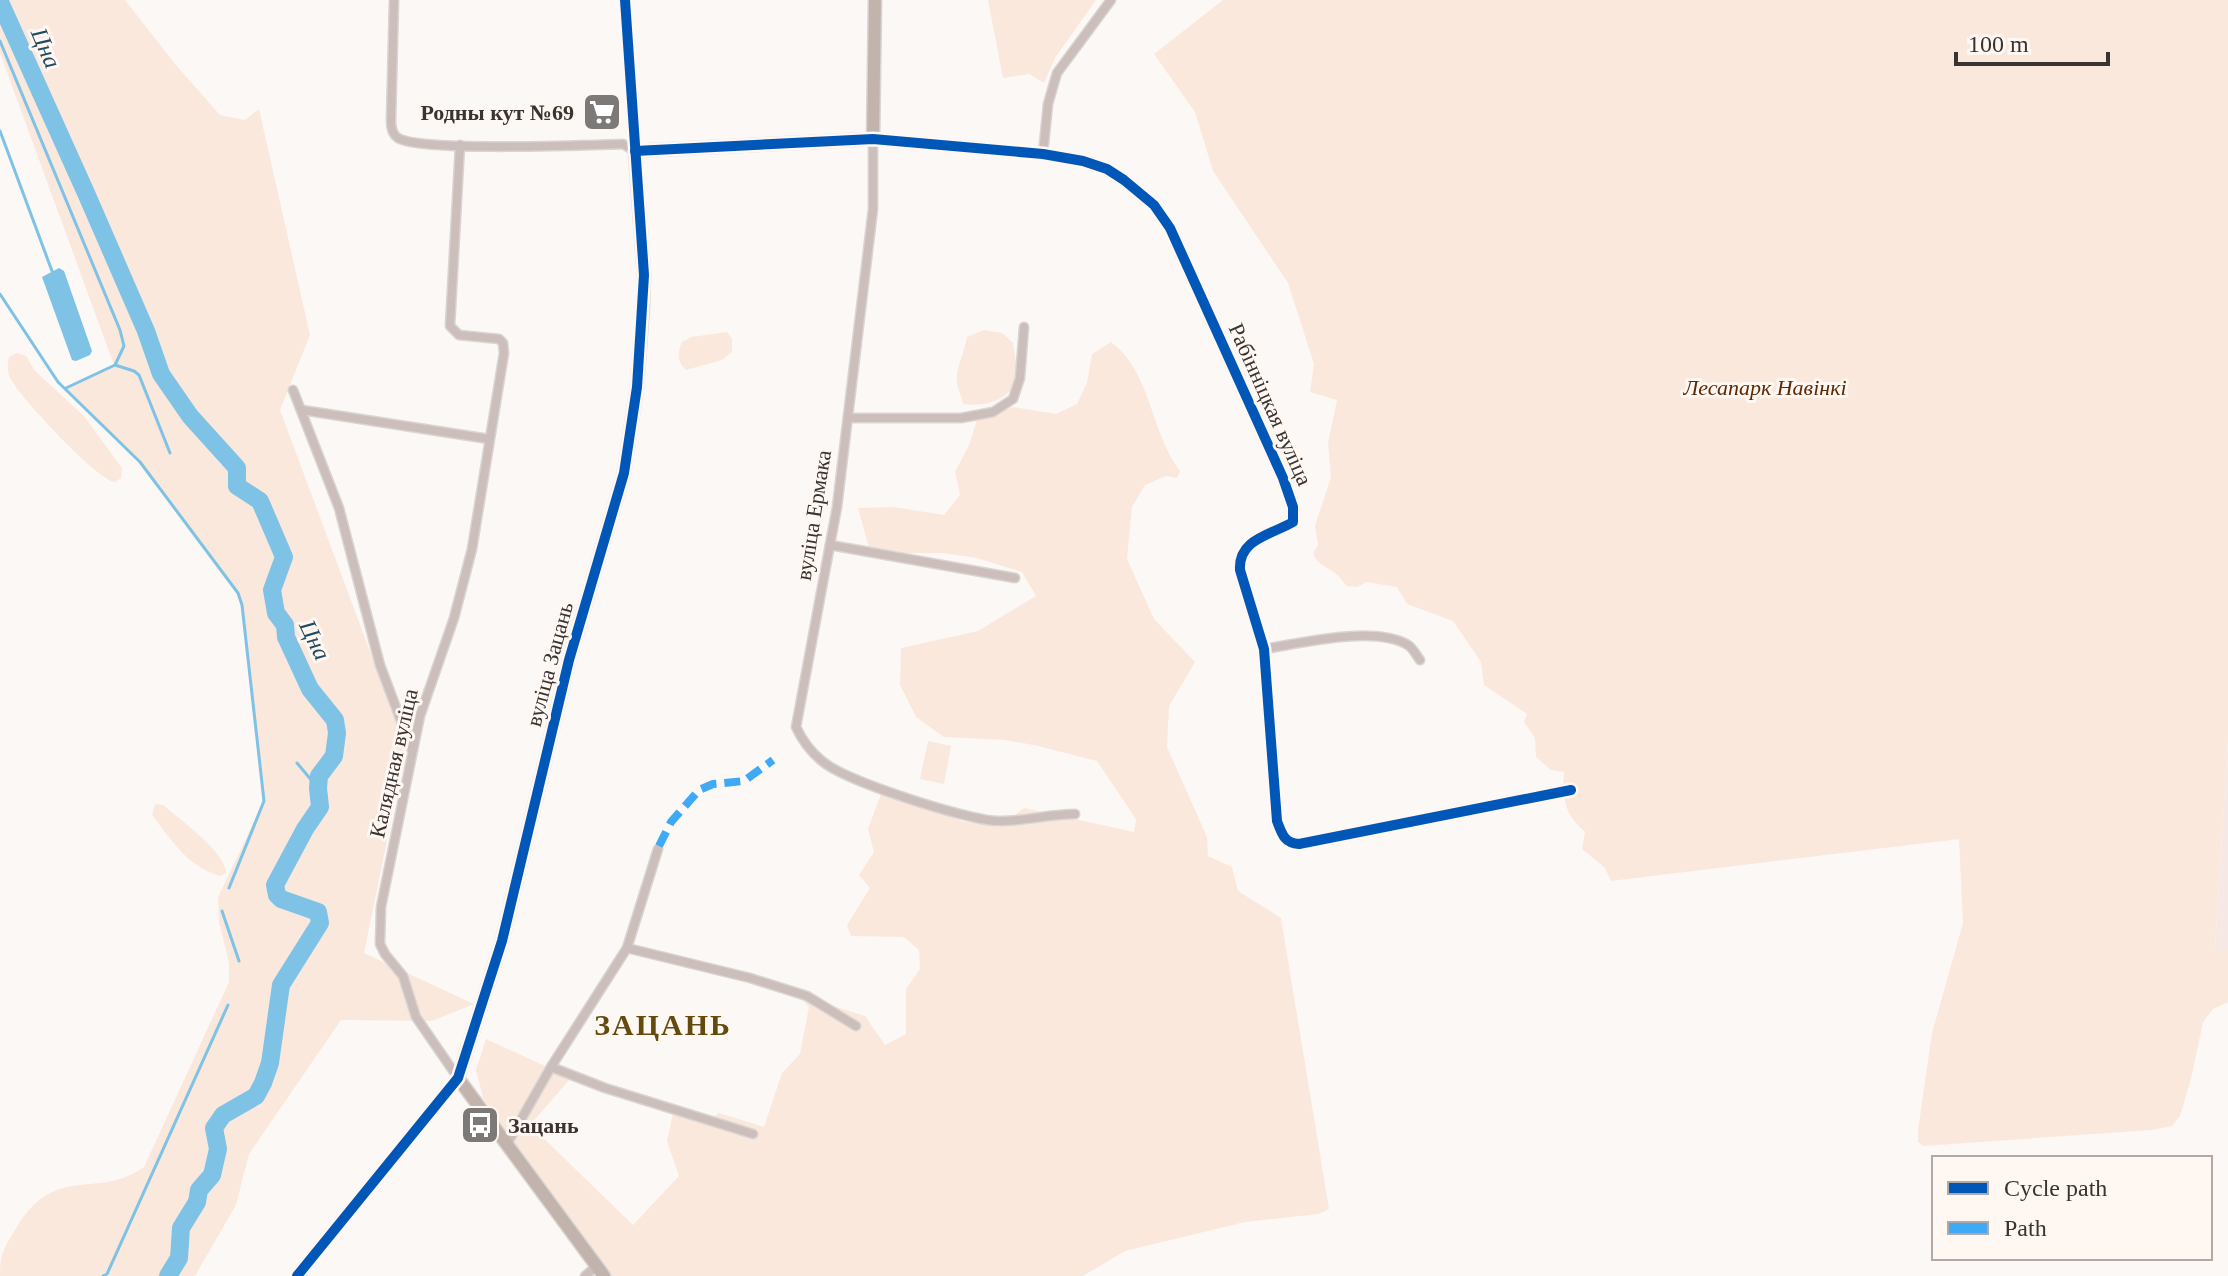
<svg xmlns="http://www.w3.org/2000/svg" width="2228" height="1276" viewBox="0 0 2228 1276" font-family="'Times New Roman',serif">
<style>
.medical{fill:#f5e8e5}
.green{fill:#fbe8dd}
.water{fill:#7ec2e6}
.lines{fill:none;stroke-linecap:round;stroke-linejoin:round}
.stream{stroke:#7ec2e6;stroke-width:3}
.river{stroke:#7ec2e6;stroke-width:18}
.street-casing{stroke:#d8d5d3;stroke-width:11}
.secondary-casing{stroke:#d8d5d3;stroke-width:15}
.street{stroke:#ccbeba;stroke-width:8}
.secondary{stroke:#c2b3ad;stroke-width:12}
.quiet{stroke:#3fa9f5;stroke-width:8;stroke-dasharray:16 8;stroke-linecap:butt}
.cycleway-casing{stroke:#fff7f2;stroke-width:15}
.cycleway{stroke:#0057b8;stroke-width:10}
.labels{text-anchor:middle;stroke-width:6;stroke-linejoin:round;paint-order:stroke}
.poi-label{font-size:22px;font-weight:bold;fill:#393431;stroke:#fff7f2;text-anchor:end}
.park-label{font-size:22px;font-style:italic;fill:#5e2903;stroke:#fff7f2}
.street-label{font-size:22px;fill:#393431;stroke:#fff7f2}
.water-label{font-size:24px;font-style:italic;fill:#224b62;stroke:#fff7f2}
.district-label{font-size:30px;font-weight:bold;letter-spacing:2px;fill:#634b10;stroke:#fff7f2}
</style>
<rect width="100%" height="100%" fill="#fcf8f5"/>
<polygon class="medical" points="2228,742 2228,949 2215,950 2225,789"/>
<g class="green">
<path d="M0 0H125L176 65 220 115 245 120 259 109 310 335 280 410 406 748 364 953 474 1004 432 1021 341 1020 249 1154 236 1205 195 1276H0C0 1254 4 1248 15 1230 55 1161 96 1201 144 1167L229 982V963L219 922 218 897 264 801 242 605 238 593 140 462 65 388 114 365 0 53Z"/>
<polygon points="988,0 1096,0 1055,58 1044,83 1029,74 1003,78"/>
<path d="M1223 0H2228V742L2215 949H2228V1002L2213 1009 2203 1022 2191 1079 2180 1116 2172 1126 2151 1130 1923 1146 1918 1142V1130L1932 1033 1963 923 1959 839 1611 881 1605 868 1582 849 1585 832C1564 813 1562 799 1564 772L1551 770 1536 757 1535 738 1524 722 1527 714 1484 685 1481 662 1453 621 1407 604 1397 587 1367 582 1357 587 1346 586C1336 567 1321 570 1313 554L1318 545 1315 526 1331 477 1328 443 1337 400 1310 392 1314 364 1288 283 1213 171 1195 112 1154 54Z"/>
<path d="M984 330 1002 333 1013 343C1014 352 1017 362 1017 370 1016 400 987 407 963 404 962 395 956 387 957 378 957 364 965 351 967 337Z"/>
<path d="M727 332 732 339V352L722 360 686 370C677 362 677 352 682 342L691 337Z"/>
<path d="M1111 342C1151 371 1151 434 1180 471L1177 478 1166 476 1145 485 1132 507 1127 559 1154 619 1195 662 1169 706 1167 747 1207 837 1208 856 1232 867 1238 891 1281 918 1329 1209 1319 1214 1245 1222 1125 1251 1083 1276H609L483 1098 476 1070 486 1039 571 1078 530 1125 633 1225 679 1176 667 1141 674 1109 710 1121 719 1113 764 1127 782 1073 800 1054 809 1007 798 995 865 1016 885 1045 906 1034V989L920 969 919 950 904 937 851 936 847 925 870 888 859 875 874 852 868 829 884 786 961 821 999 827 1024 808 1134 832 1136 819 1097 761 1034 745 1004 740 944 737 916 717 900 685 901 648 978 631 1036 596 1022 572 977 558 942 553H904L869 548 858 508 893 507 944 515 960 495 955 472 969 445 977 420 1013 407 1056 414 1077 404 1087 383 1092 354Z"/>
<path d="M17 353 26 356 35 371 84 416 122 468 121 478 115 482C98 481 22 399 12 381 7 373 7 365 9 357Z"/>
<polygon points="928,741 951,746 944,784 920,779"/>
<path d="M155 804 163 805C180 820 225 851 226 873L220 876C187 866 173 842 152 815Z"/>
</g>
<polygon class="water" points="59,268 64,271 92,351 90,355 76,361 72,360 42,277"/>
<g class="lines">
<g class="stream">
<polyline points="0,41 120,330 124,346 115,365 66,388"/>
<polyline points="0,131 52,271"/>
<polyline points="0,294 58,382 140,462 238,593 242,605 264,801 229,888"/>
<polyline points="115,365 134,371 139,375 170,453"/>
<polyline points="297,763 318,788"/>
<polyline points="222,911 239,961"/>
<polyline points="103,1276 107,1274 228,1005"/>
</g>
<polyline class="river" points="0,2 86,193 146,331 161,374 190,416 237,468 237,486 260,501 284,557 272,590 276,613 285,625 286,637 310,689 335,720 337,733 334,756 319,776 318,788 320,807 305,829 275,885 277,895 281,899 318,912 320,923 281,985 270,1063 263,1083 256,1096 223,1115 214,1128 218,1149 212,1175 199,1190 197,1202 181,1228 179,1258 168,1276"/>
<g class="street-casing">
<g id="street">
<path d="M394 0 391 121C391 128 392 134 398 138 421 152 587 145 623 144L635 151"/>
<polyline points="625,0 635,151"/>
<polyline points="1043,154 1048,104 1057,73 1111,0"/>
<polyline points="293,390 339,508 380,665 412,750"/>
<polyline points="302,410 489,439"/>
<polyline points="848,418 961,418 993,412 1013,399 1020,378 1024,327"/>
<polyline points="830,545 1015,578"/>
<path d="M1264 649C1302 643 1374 625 1408 645 1413 648 1416 655 1420 660"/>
<path d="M1075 814C1048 814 1022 822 996 821 964 819 845 781 822 761 811 752 802 740 796 727L837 507 873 209V139C916 142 959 146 1001 150 1036 153 1077 154 1109 170 1134 183 1154 205 1170 228L1283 478 1293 507V522C1271 535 1238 539 1240 570L1264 649 1277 821C1282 834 1284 843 1299 844L1571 790"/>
<polyline points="627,948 750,978 807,996 856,1026"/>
<polyline points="551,1067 605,1088 753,1134"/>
<polyline points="507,1144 551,1067 627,948 658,849"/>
<polyline points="297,1276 458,1078 416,1017 403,976 385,954 380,944 381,907 420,716 454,618 472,549 504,353 503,343 499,339 459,335 450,326 460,145"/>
<polyline points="585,1276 598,1265"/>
</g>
</g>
<g class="secondary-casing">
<polyline id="secondary" points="604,1276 458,1078 502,941 569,660 624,473 637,387 643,304 644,275 635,151 873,139 875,0"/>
</g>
<use href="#street" class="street"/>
<use href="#secondary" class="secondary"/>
<polyline class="quiet" points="659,846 671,822 699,790 713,784 744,781 773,760"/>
<g class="cycleway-casing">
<g id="cycleway">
<path d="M635 151 873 139 1043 154 1083 161 1107 169 1124 180 1154 205 1170 228 1283 478 1293 507V522C1271 535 1238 539 1240 570L1264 649 1277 821C1282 834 1284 843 1299 844L1571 790"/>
<polyline points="297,1276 458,1078 502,941 569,660 624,473 637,387 644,275 625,0"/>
</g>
</g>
<use href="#cycleway" class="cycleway"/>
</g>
<defs>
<g id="supermarket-square" transform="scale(2)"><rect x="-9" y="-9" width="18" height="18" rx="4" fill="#7d7976" stroke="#fff7f2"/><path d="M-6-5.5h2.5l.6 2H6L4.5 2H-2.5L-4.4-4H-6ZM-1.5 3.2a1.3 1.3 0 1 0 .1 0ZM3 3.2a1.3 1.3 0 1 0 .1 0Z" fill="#fff"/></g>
<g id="bus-square" transform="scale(2)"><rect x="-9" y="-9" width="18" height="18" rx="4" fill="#7d7976" stroke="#fff7f2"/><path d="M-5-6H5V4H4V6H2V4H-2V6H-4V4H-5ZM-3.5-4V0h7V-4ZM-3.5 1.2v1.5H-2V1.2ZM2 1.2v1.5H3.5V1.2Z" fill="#fff"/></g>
</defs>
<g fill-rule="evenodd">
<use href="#supermarket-square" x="602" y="112"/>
<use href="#bus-square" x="480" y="1125"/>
</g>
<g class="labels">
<g class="poi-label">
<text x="574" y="120">Родны кут №69</text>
<text x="508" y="1133" text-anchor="start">Зацань</text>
</g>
<g class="park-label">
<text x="1765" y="395">Лесапарк Навінкі</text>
</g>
<g class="street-label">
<text transform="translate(1271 404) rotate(66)" y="8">Рабінніцкая вуліца</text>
<text transform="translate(813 515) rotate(-81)" y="8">вуліца Ермака</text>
<text transform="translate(549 664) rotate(-75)" y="8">вуліца Зацань</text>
<text transform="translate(393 763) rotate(-77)" y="8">Калядная вуліца</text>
</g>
<g class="water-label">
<text transform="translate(46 48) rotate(67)" y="8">Цна</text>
<text transform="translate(315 640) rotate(64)" y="8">Цна</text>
</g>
<g class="district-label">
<text x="663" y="1035">ЗАЦАНЬ</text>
</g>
</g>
<rect x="1932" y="1156" width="280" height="104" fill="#fff7f2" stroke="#b0a9a5" stroke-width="2"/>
<rect x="1948" y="1182" width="40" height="12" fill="#0057b8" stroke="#b0a9a5" stroke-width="2"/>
<text x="2004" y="1196" font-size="24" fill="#393431">Cycle path</text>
<rect x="1948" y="1222" width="40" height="12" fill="#3fa9f5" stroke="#b0a9a5" stroke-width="2"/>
<text x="2004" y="1236" font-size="24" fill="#393431">Path</text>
<path d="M1956 52v12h152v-12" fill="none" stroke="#393431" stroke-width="4"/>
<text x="1968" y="52" font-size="24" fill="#393431" stroke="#fff7f2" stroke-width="6" paint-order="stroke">100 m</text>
</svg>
